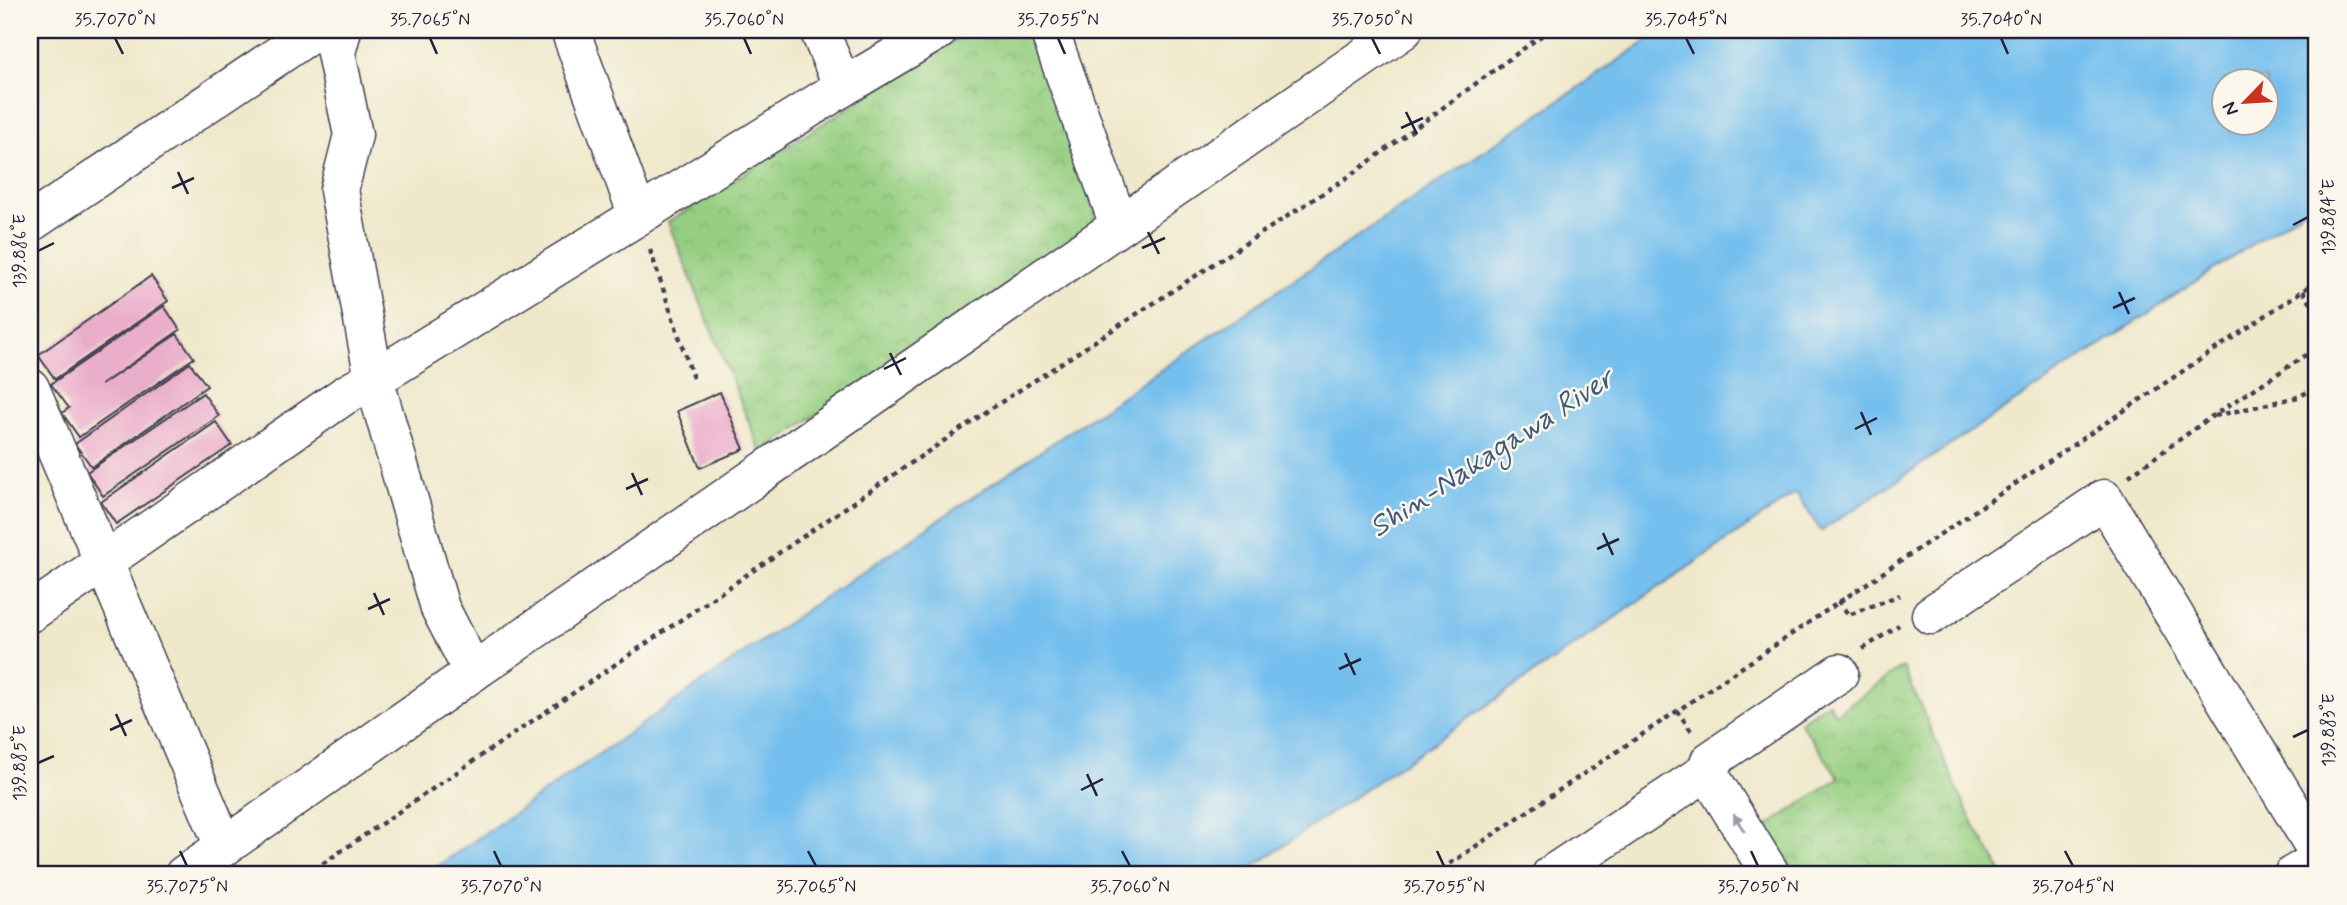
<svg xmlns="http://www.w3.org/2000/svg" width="2347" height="905" viewBox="0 0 2347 905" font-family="Mynerve,sans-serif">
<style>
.park{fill:url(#park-crowns);stroke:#5c785e;stroke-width:2}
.water{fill:#75bfee;stroke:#4c7094;stroke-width:2;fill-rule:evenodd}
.building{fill:#ebaeca}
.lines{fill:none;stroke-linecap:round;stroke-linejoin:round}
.minor-casing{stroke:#414051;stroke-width:41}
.path{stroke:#414051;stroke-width:4.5;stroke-dasharray:5 5;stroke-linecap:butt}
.minor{stroke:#fff;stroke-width:38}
.oneway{fill:#9c9ca7}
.ticks{fill:none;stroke:#22223b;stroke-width:2.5}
.labels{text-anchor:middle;stroke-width:5;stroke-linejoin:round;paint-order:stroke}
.water-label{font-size:30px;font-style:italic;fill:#3f597a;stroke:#fbf7ec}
.neatline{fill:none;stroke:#22223b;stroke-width:2.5}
.ticks-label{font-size:18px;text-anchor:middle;fill:#22223b}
</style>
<defs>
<pattern id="park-crowns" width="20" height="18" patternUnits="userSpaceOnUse" patternTransform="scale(1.75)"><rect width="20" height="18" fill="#96cf82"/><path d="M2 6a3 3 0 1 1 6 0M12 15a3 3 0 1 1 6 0" fill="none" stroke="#81b171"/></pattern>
</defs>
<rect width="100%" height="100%" fill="#fbf7ec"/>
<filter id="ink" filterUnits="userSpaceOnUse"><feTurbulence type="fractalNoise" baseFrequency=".0143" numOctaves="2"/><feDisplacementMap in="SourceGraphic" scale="14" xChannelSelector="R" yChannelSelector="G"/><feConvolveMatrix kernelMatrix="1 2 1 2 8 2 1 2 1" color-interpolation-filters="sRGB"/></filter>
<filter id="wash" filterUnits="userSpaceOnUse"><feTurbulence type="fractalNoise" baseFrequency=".00686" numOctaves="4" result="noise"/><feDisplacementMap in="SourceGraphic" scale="28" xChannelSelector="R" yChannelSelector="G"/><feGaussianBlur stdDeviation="1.57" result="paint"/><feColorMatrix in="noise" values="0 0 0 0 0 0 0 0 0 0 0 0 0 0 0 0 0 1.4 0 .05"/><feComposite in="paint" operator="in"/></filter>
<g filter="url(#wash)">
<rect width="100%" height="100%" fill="#efe8cb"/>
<g class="park">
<polygon points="970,30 1039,30 1097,200 1093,229 761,452 668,222"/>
<polygon points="1903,667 1967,811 2003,875 1795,875 1766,827 1839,778 1800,722 1828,702 1835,714"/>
</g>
<path class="water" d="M1663 30H2317V201L1821 531 1796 493 1241 875H425L822 599ZM2224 80H2266V122H2224Z"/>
<g id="blocks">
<g class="building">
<polygon points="151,276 168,301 55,379 38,355"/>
<polygon points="164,306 180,330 101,385 177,334 194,358 79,437 62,413 69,408 51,384"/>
<polygon points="190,363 207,386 92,467 75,444"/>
<polygon points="720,392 744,449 700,468 677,411"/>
<polygon points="203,393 219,416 103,496 87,472"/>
<polygon points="216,422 232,445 116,524 101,502"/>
</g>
</g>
</g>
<g filter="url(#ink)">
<use href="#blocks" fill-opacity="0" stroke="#414051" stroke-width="2"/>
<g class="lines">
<g class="minor-casing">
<g id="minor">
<polyline points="342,30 336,53 353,135 339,190 374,379 440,608 473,672"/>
<polyline points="570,30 638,216"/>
<polyline points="819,30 843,87"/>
<polyline points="1049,30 1119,225"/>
<polyline points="30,223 316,30"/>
<polyline points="30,388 224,846"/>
<polyline points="30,613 345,395 374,379 638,216 843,87 939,30"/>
<polyline points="1931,615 2104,499 2317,851"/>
<polyline points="1707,771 1771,875"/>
<polyline points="184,875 473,672 1403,30"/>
<polyline points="1551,875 1707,771 1710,761 1839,673"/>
<polyline points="2293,875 2317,861"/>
</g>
</g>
<g class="path">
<polyline points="650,250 694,381"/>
<polyline points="2303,291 2317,313"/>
<polyline points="2215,416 2298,397 2317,387"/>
<polyline points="2129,476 2211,417 2317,348"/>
<polyline points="1838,601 1849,615 1900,595"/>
<polyline points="1863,649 1899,625"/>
<polyline points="1677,710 1691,731"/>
<polyline points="306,875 989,410 1351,175 1549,30"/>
<polyline points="1433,875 2317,281"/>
</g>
<use href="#minor" class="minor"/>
</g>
<defs><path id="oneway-solid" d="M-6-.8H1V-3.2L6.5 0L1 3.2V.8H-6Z" transform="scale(1.75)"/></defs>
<use class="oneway" href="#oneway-solid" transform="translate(1739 823) rotate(-122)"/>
</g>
<path class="ticks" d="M115 38 123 54M430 38 437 54M744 38 751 54M1058 38 1065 54M1372 38 1380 54M1686 38 1694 54M2001 38 2008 54M1406 112 1417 134M1401 128 1423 118M178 172 188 194M172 188 194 178M2293 225 2308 217M1148 232 1159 254M1142 248 1165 238M38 251 54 243M2119 292 2129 314M2113 308 2135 298M890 353 901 375M884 369 906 358M1861 412 1871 435M1855 429 1877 418M632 473 642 495M626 489 648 479M1603 533 1613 555M1597 549 1619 539M374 593 384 615M368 609 390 599M1345 653 1355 675M1339 669 1361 659M116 714 126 736M110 730 132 720M2293 737 2308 730M38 763 54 756M1087 774 1097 796M1081 790 1103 779M180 851 187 866M494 851 501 866M808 851 816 866M1122 851 1130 866M1437 851 1444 866M1751 851 1758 866M2065 851 2073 866"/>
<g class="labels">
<g class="water-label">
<text transform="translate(1491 452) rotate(-33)" y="10">Shin-Nakagawa River</text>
</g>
</g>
<rect width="2347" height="905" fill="none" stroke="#fbf7ec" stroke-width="77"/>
<g transform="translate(2245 102) rotate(245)"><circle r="33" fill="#fbf7ec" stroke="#a4a2a5" stroke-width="2"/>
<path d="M0-5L12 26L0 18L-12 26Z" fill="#c8321e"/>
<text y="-10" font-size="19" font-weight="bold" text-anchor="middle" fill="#22223b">N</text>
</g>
<rect x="38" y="38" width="2270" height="828" class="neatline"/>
<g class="ticks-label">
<text x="115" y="25">35.7070°N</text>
<text x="430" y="25">35.7065°N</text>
<text x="744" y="25">35.7060°N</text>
<text x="1058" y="25">35.7055°N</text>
<text x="1372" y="25">35.7050°N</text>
<text x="1686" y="25">35.7045°N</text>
<text x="2001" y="25">35.7040°N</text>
<text transform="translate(2328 217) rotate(-90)" y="6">139.884°E</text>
<text transform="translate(19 251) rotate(-90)" y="6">139.886°E</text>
<text transform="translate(2328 730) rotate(-90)" y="6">139.883°E</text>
<text transform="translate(19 763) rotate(-90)" y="6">139.885°E</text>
<text x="187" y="892">35.7075°N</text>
<text x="501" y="892">35.7070°N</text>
<text x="816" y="892">35.7065°N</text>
<text x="1130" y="892">35.7060°N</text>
<text x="1444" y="892">35.7055°N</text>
<text x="1758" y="892">35.7050°N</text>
<text x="2073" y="892">35.7045°N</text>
</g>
</svg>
